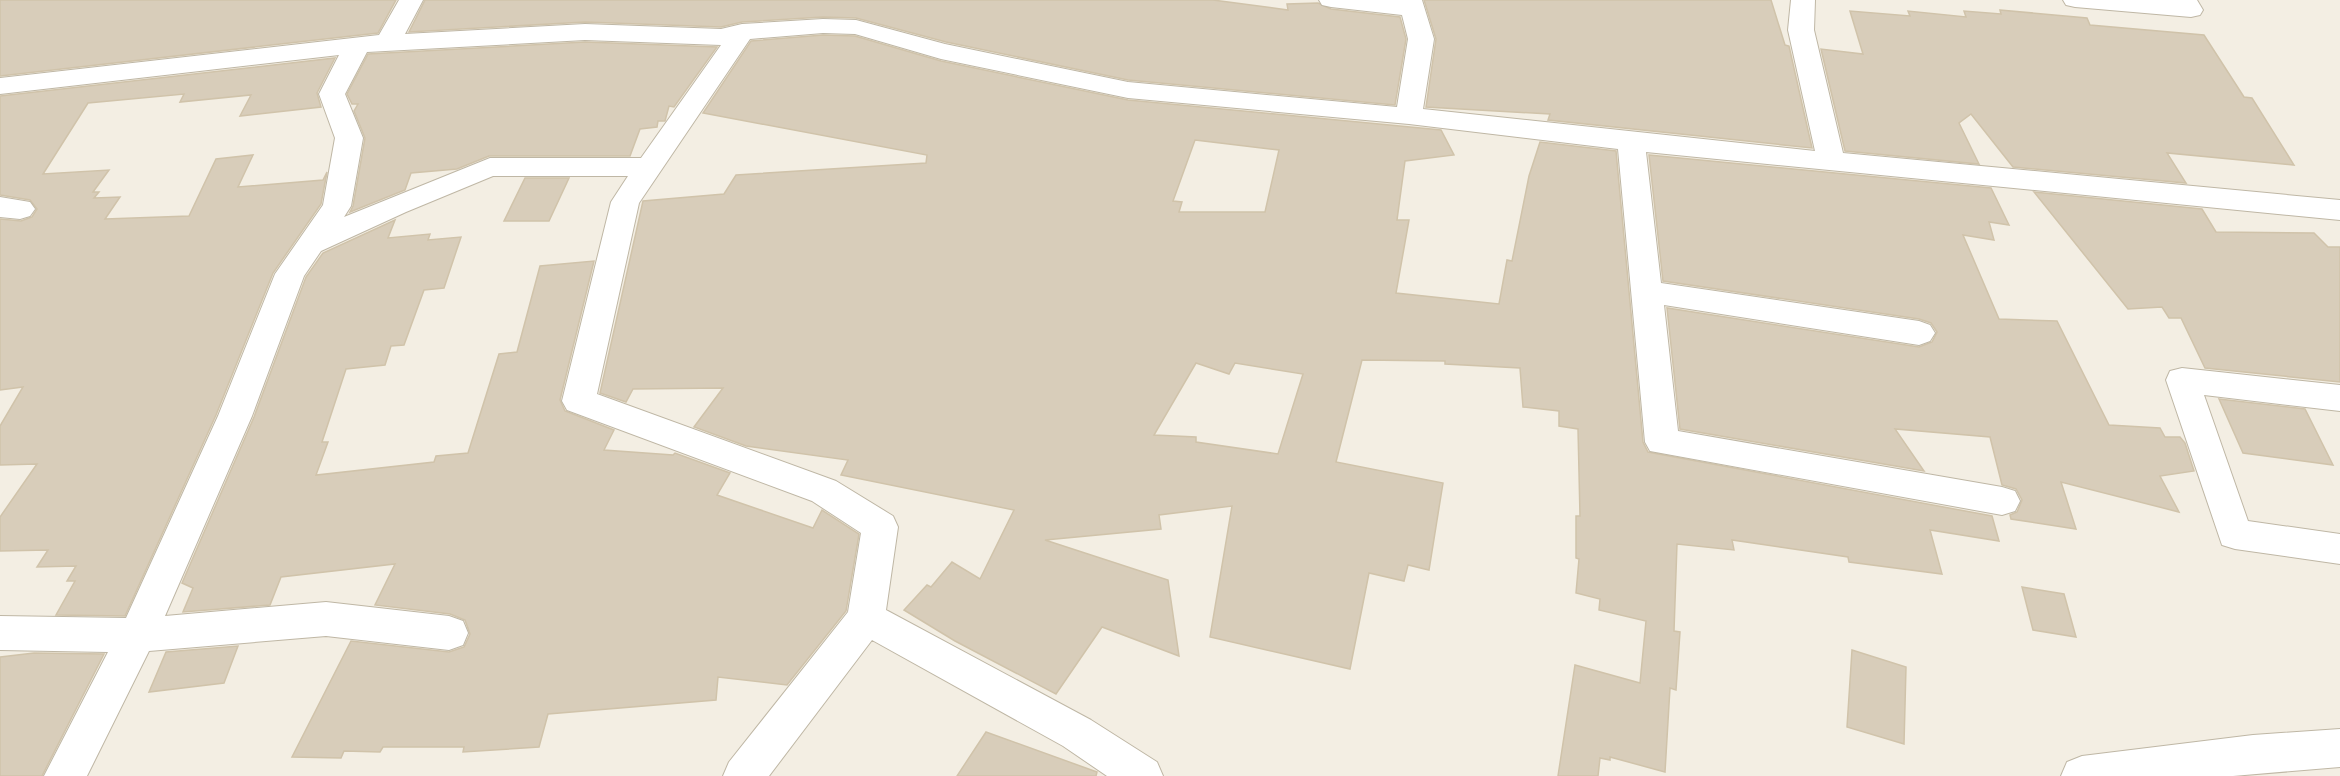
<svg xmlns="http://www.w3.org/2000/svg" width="2340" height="776" viewBox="0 0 2340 776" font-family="'Varela Round',sans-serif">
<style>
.building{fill:#d8cdba;stroke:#d0c3aa;stroke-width:1.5;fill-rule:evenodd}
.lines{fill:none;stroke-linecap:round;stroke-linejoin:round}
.street-casing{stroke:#bfb7a5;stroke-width:2}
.street{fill:#fff;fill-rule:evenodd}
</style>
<rect width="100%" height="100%" fill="#f3eee3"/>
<g class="building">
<polygon points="0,0 396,0 378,33 0,76"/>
<polygon points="425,0 1213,0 1288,10 1287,4 1318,3 1331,9 1400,17 1406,39 1395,105 1128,80 946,42 856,18 823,17 742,22 721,27 585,22 409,32"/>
<polygon points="1424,0 1771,0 1785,45 1789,46 1812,148 1548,120 1550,114 1426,107 1436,39"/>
<polygon points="2000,10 2087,18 2090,25 2204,35 2244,97 2252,98 2294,165 2167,153 2186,183 2013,167 1971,114 1959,123 1979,164 1845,151 1821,49 1863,54 1850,11 1910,16 1908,11 1966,17 1964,11 2001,14"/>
<path d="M823 35 855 36 941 61 1128 100 1441 130 1454 155 1405 161 1397 220H1409L1396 293 1499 304 1507 260 1512 261 1529 176 1540 142 1616 151 1643 442 1648 452 1992 516 1999 541 1930 530 1942 574 1849 562 1848 557 1732 540 1734 550 1677 544 1674 631 1680 632 1676 690 1670 688 1665 772 1610 757V760L1600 758 1598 776H1558L1575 665 1640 683 1646 621 1599 610 1600 599 1576 593 1579 559 1576 558V516H1580L1578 429 1559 426V411L1523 407 1520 368 1445 364V361L1362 360 1336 462 1443 483 1429 570 1408 565 1404 581 1369 573 1350 669 1210 637 1232 506 1159 515 1161 529 1045 540 1168 580 1179 656 1102 627 1056 694 955 641 904 610 927 585 931 587 952 562 980 579 1014 510 841 475 848 460 746 446 694 427 723 388 633 389 626 402 600 393 643 201 724 194 736 175 926 163 927 155 703 113 751 41ZM1195 140 1279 150 1265 212H1179L1182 202 1173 201ZM1196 363 1229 374 1235 363 1303 374 1278 454 1196 442V437L1154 435Z"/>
<polygon points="585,42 717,47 674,107 669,106 665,121 658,121 657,127 640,129 630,156 489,156 457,169 411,173 405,190 350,212 353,206 365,138 354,111 358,104 352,104 347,94 368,54"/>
<polygon points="335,58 317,93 321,107 240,116 251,95 180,102 184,94 88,103 43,174 109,170 93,192 99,192 94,198 120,197 105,219 189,216 216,159 253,155 238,187 323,180 327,172 321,204 273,273 216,415 125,616 56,615 75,581 67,581 76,566 37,567 48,550 0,551 0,517 37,464 0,465 0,426 23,387 0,390 0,219 21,221 32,217 37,209 30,200 0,195 0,96"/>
<polygon points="1649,155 1991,188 2009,225 1989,222 1994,240 1963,235 1999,319 2057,321 2109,425 2160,428 2165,437 2180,437 2185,443 2194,471 2160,476 2179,512 2061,482 2076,529 2011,519 2010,515 2017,512 2022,500 2016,489 2002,485 1990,437 1895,429 1924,471 1680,429 1667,308 1919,347 1932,342 1937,332 1931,323 1919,319 1663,281"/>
<polygon points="525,178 569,178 549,221 504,221"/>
<polygon points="2034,192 2202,209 2216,232 2314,233 2328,247 2340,247 2340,382 2205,368 2181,318 2169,318 2162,307 2128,309"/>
<polygon points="395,220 388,238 430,234 428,240 461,237 444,288 424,290 404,345 391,346 385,365 346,369 322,442 328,442 316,475 434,462 436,456 468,453 499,354 517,352 540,266 594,261 560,400 565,411 614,430 604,450 673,455 675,453 730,473 717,495 813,528 822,510 859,534 846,611 787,685 718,677 716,700 548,714 539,747 463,752 464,747 383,747 380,752 344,751 341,758 292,757 351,641 449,652 464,647 470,634 465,620 450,614 375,605 395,564 281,577 270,605 183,612 193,588 182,583 254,417 306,277 323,253"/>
<polygon points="2219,399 2305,409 2333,465 2243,453"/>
<polygon points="2022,587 2064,594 2076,637 2033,630"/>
<polygon points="238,646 224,683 149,692 166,652"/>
<polygon points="1852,650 1906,667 1904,744 1847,727"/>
<polygon points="34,653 104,654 42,776 0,776 0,657"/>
<polygon points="986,732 1097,772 1096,776 957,776"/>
</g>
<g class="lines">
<g class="street-casing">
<g id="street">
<path d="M399 0H423L405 34 585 24 721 29 742 24 823 19 856 20 945 44 1128 82 1397 107 1408 39 1402 15 1331 7 1322 5 1319 0H1422L1434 39 1423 109 1815 151 1788 30 1791 0H1815L1814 30 1843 153 2340 200V220L1646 152 1661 283 1919 321 1930 325 1935 333 1930 341 1919 345 1664 305 1678 431 2002 487 2015 491 2020 501 2015 511 2002 515 1650 451 1645 442 1618 149 1409 124 1128 98 941 59 855 34 823 33 750 39 639 203 597 394 836 481 893 516 898 527 886 610 1091 720 1157 762 1163 776H1107L1063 746 872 640 769 776H723L729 762 848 612 861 533 812 501 567 410 562 401 611 202 628 176H493L406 212 321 251 304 276 252 416 165 616 326 602 449 616 463 621 468 633 463 645 449 650 326 636 149 651 87 776H44L108 652 0 650V616L126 618 218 416 275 274 323 205 335 138 319 94 339 55 0 94V78L379 35ZM585 40 721 45 641 158H490L344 217 351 206 363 138 345 94 367 52Z"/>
<polygon points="2063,0 2197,0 2203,10 2200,15 2191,17 2075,7 2066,5"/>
<polygon points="0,197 30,202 35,209 30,216 20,219 0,217"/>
<polygon points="2182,368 2340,385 2340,411 2204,395 2248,521 2340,534 2340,564 2235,549 2222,545 2166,380 2170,371"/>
<polygon points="2340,729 2340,767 2233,776 2061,776 2067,762 2082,756 2253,735"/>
</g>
</g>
<use href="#street" class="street"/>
</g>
</svg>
